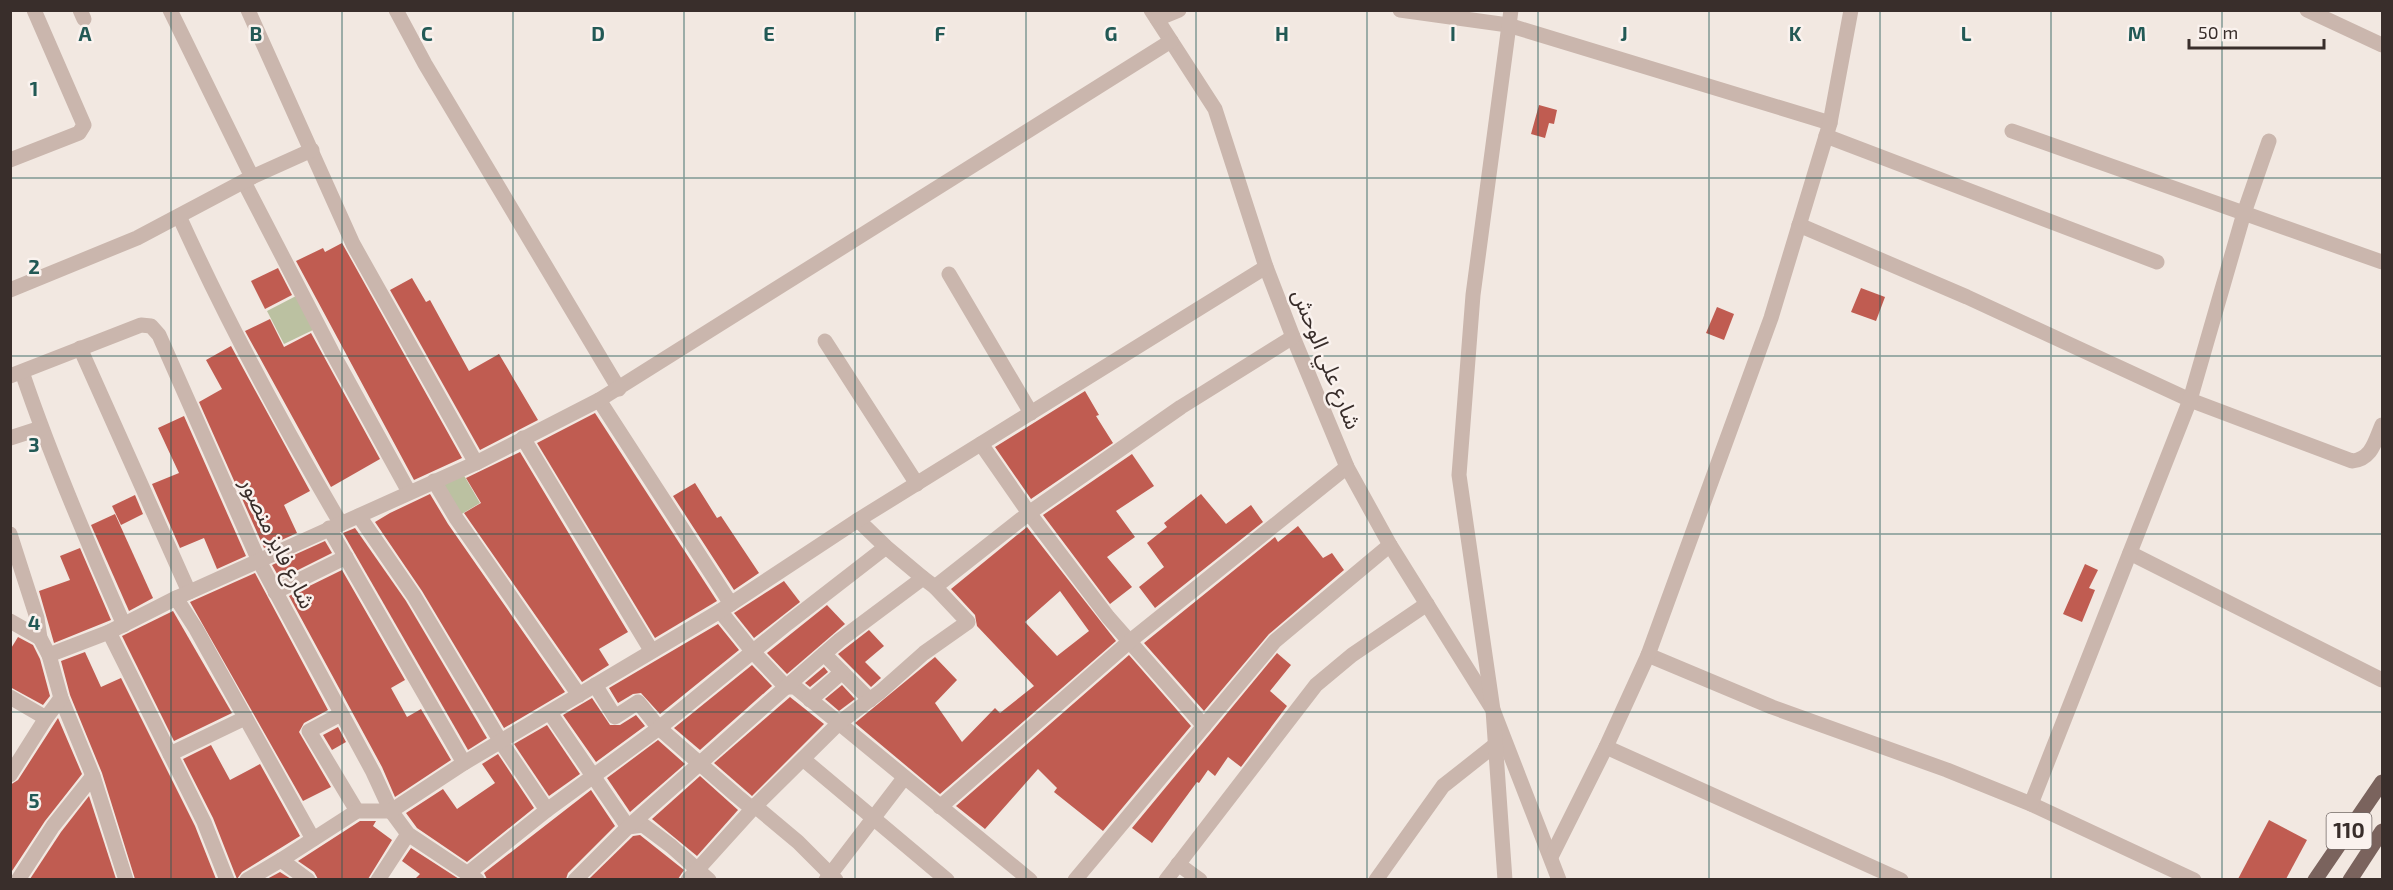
<svg xmlns="http://www.w3.org/2000/svg" width="2393" height="890" viewBox="0 0 2393 890" font-family="'Exo 2','Noto Sans Arabic',sans-serif">
<style>
.green{fill:#bbc1a1}
.building{fill:#c05c51;fill-rule:evenodd}
.lines{fill:none;stroke-linecap:round;stroke-linejoin:round}
.minor{stroke:#cab6ad;stroke-width:15}
.primary{stroke:#7a635d;stroke-width:15}
.grid{fill:none;stroke:#225955;stroke-width:1.5;stroke-opacity:0.55}
.labels{text-anchor:middle;stroke-width:5;stroke-linejoin:round;paint-order:stroke}
.shield{fill:#faf2ee;stroke:#736966;stroke-width:1.5}
.shield-label{font-size:21px;font-weight:bold;fill:#392e2b}
.street-label{font-size:22px;fill:#392e2b;stroke:#faf2ee}
.grid-label{font-size:20px;text-anchor:middle;font-weight:bold;fill:#225955;stroke:#faf2ee;stroke-width:5;stroke-linejoin:round;paint-order:stroke}
</style>
<rect width="100%" height="100%" fill="#f2e8e1"/>
<g class="green">
<polygon points="296,296 313,330 284,344 267,311"/>
<polygon points="462,472 480,503 460,515 441,484"/>
</g>
<g class="building">
<polygon points="1539,105 1557,110 1554,124 1549,123 1545,138 1531,134"/>
<polygon points="342,243 462,458 414,480 296,261 323,248 325,252"/>
<polygon points="278,268 292,295 265,309 251,281"/>
<polygon points="412,278 426,302 430,300 469,371 499,354 538,420 480,450 390,290"/>
<polygon points="1861,288 1885,297 1876,321 1851,312"/>
<polygon points="1717,307 1734,314 1724,340 1706,333"/>
<polygon points="270,319 284,347 311,333 380,459 331,487 245,331"/>
<polygon points="231,346 310,491 284,505 297,533 264,548 199,402 222,389 206,360"/>
<polygon points="1085,391 1099,415 1096,416 1113,443 1031,499 995,447"/>
<polygon points="595,413 717,601 655,638 537,443"/>
<polygon points="184,416 246,556 217,569 204,538 180,548 152,484 179,473 158,428"/>
<polygon points="520,452 628,632 599,649 609,665 582,682 464,513 481,503 466,478"/>
<polygon points="1132,454 1154,486 1116,511 1135,537 1107,557 1132,587 1110,604 1043,515"/>
<polygon points="695,483 717,518 721,516 759,573 734,590 673,496"/>
<polygon points="430,494 448,524 565,692 504,728 422,591 375,522 390,513"/>
<polygon points="1201,494 1226,524 1251,505 1263,522 1155,608 1139,587 1164,567 1147,543 1167,527 1164,523"/>
<polygon points="135,495 143,514 121,525 112,506"/>
<polygon points="115,514 153,598 129,611 91,525"/>
<polygon points="1298,526 1323,558 1332,553 1344,570 1269,634 1204,711 1144,643 1275,537 1278,542"/>
<path d="M1027 527 1116 641 940 794 855 723 935 657 957 680 935 703 962 742 995 708 1000 713 1034 686 977 626 975 615 951 589ZM1060 591 1089 631 1057 656 1025 622Z"/>
<polygon points="355,528 406,601 487,738 468,750 343,533"/>
<polygon points="325,541 332,553 280,579 272,565"/>
<polygon points="80,548 111,620 54,643 39,591 70,580 60,556"/>
<polygon points="2085,564 2098,570 2089,588 2095,590 2082,622 2063,614"/>
<polygon points="342,570 405,680 391,688 407,717 421,709 451,760 395,797 382,767 289,596"/>
<polygon points="255,573 328,710 304,723 299,732 331,787 303,801 190,602"/>
<polygon points="784,581 800,602 754,638 734,613"/>
<polygon points="827,605 845,624 787,674 767,653"/>
<polygon points="173,611 232,713 174,741 122,636"/>
<polygon points="718,624 739,650 660,714 641,693 633,694 618,703 609,688"/>
<polygon points="869,630 884,646 865,662 881,678 871,687 838,654"/>
<polygon points="18,637 33,645 40,659 50,696 43,705 10,687 10,650"/>
<polygon points="85,652 101,687 121,678 195,826 216,879 135,879 102,773 70,695 61,661"/>
<polygon points="1277,653 1291,665 1270,691 1287,706 1241,767 1228,757 1215,776 1208,770 1199,783 1197,782 1152,843 1132,828"/>
<polygon points="1129,655 1191,726 1103,831 1054,792 1057,788 1038,769 985,829 956,806"/>
<polygon points="752,665 772,686 700,750 674,728"/>
<polygon points="824,667 828,672 810,687 805,683"/>
<polygon points="842,685 855,699 839,711 825,699"/>
<polygon points="790,697 824,724 752,796 714,763"/>
<polygon points="592,698 610,725 620,725 636,715 645,726 596,762 563,715"/>
<polygon points="58,718 82,774 45,821 10,874 10,785 18,780"/>
<polygon points="547,725 580,774 549,796 514,744"/>
<polygon points="338,727 346,742 332,750 323,735"/>
<polygon points="658,740 685,764 630,812 607,778"/>
<polygon points="211,745 230,780 260,764 300,836 242,872 237,879 213,818 183,759"/>
<polygon points="498,754 534,808 467,862 417,828 406,813 443,789 457,809 495,783 482,764"/>
<polygon points="700,776 738,810 697,856 652,819"/>
<polygon points="591,790 615,826 568,873 566,879 487,879 484,873"/>
<polygon points="89,796 116,879 30,879 61,832"/>
<polygon points="2269,820 2307,840 2286,879 2238,879"/>
<polygon points="360,821 376,821 373,826 392,840 368,879 318,879 314,872 298,861"/>
<polygon points="640,835 684,870 678,879 589,879 633,836"/>
<polygon points="411,848 459,879 415,879 420,874 402,861"/>
<polygon points="280,872 291,879 267,879"/>
</g>
<g class="lines">
<g class="minor">
<polyline points="80,10 84,19"/>
<polyline points="170,10 252,177"/>
<polyline points="248,10 353,244 476,463"/>
<polyline points="396,10 425,64 619,389"/>
<polyline points="1151,10 1215,109 1266,267 1293,337 1347,467 1390,545 1493,710 1559,880"/>
<polyline points="1400,10 1508,25 1830,123"/>
<polyline points="2307,10 2382,45"/>
<polyline points="1157,19 1179,10"/>
<polyline points="2012,131 2382,262"/>
<polyline points="1826,136 2157,262"/>
<polyline points="10,160 79,133 84,125 34,10"/>
<polyline points="244,182 332,352 409,492"/>
<path d="M179 216C227 322 282 424 341 524"/>
<path d="M1799 225 1967 297 2190 400 2352 461C2372 459 2375 441 2382 425"/>
<polyline points="949,274 1031,413"/>
<polyline points="10,290 137,238 252,177 312,150"/>
<polyline points="825,341 917,484"/>
<polyline points="80,348 189,592"/>
<path d="M22 372C51 458 87 542 124 625"/>
<polyline points="10,376 141,325 151,326 159,335 259,561 373,772 391,811 408,834 477,880"/>
<polyline points="599,400 731,604"/>
<polyline points="10,438 41,428"/>
<polyline points="523,438 651,650"/>
<polyline points="981,444 1029,513 1108,617 1204,726"/>
<polyline points="434,481 456,518 579,695"/>
<polyline points="359,516 414,596 501,742 547,810"/>
<polyline points="858,520 886,547 923,578"/>
<polyline points="329,528 464,763"/>
<polyline points="10,534 37,618 40,638 49,655 61,698 93,776 126,880"/>
<polyline points="2130,553 2382,680"/>
<polyline points="935,587 1029,513 1181,407 1293,337"/>
<polyline points="275,592 346,557"/>
<polyline points="176,598 196,629 313,839"/>
<polyline points="720,611 753,652 786,687 795,687 1030,880"/>
<polyline points="10,621 40,638"/>
<polyline points="109,632 204,822 227,880"/>
<polyline points="824,654 870,700"/>
<polyline points="49,655 109,632 176,598 476,463 599,400 1171,41"/>
<polyline points="1648,655 1772,707 1947,770 2031,804 2194,880"/>
<polyline points="595,685 615,717 638,702 659,728 737,796 749,806 755,806 798,842 836,880"/>
<polyline points="10,697 46,718"/>
<polyline points="810,700 842,672"/>
<polyline points="550,713 628,827 643,825 671,846 709,880"/>
<polyline points="341,714 309,731 357,811"/>
<polyline points="1606,747 1901,880"/>
<polyline points="170,754 245,718"/>
<polyline points="803,759 947,880"/>
<polyline points="10,775 46,718 61,698"/>
<polyline points="2031,804 2190,400 2244,213 2269,141"/>
<polyline points="940,807 1130,641 1347,467"/>
<polyline points="1551,857 1606,747 1648,655 1771,318 1830,123 1851,10"/>
<polyline points="281,860 308,880"/>
<polyline points="1178,864 1200,880"/>
<polyline points="467,874 547,810 659,728 788,623 886,547"/>
<polyline points="18,880 53,826 93,776"/>
<polyline points="247,880 281,860 357,811 391,811 464,763 720,611 858,520 1266,267"/>
<polyline points="378,880 408,834"/>
<polyline points="575,880 628,827 786,687 840,640 923,578 935,587 968,622 924,653 880,692 839,723 755,806 688,880"/>
<polyline points="826,880 904,778"/>
<polyline points="1075,880 1275,641 1390,545"/>
<polyline points="1166,880 1316,685 1352,655 1427,604"/>
<polyline points="1376,880 1443,786 1495,745"/>
<polyline points="1505,880 1493,710 1459,475 1473,295 1511,10"/>
</g>
<g class="primary">
<polyline points="2315,880 2382,782"/>
<polyline points="2350,880 2382,831"/>
</g>
</g>
<path class="grid" d="M171 10V880M342 10V880M513 10V880M684 10V880M855 10V880M1026 10V880M1196 10V880M1367 10V880M1538 10V880M1709 10V880M1880 10V880M2051 10V880M2222 10V880M10 178H2382M10 356H2382M10 534H2382M10 712H2382"/>
<g class="labels">
<rect class="shield" x="2326.5" y="813" width="45" height="36" rx="4.5"/>
<g class="shield-label">
<text x="2349" y="838">110</text>
</g>
<g class="street-label">
<text transform="translate(1327 359) rotate(68)" y="8">شارع علي الوحش</text>
<text transform="translate(278 543) rotate(64)" y="8">شارع فايز منصور</text>
</g>
</g>
<g class="grid-label">
<text x="85" y="41">A</text>
<text x="256" y="41">B</text>
<text x="427" y="41">C</text>
<text x="598" y="41">D</text>
<text x="769" y="41">E</text>
<text x="940" y="41">F</text>
<text x="1111" y="41">G</text>
<text x="1282" y="41">H</text>
<text x="1453" y="41">I</text>
<text x="1624" y="41">J</text>
<text x="1795" y="41">K</text>
<text x="1966" y="41">L</text>
<text x="2137" y="41">M</text>
<text x="34" y="96">1</text>
<text x="34" y="274">2</text>
<text x="34" y="452">3</text>
<text x="34" y="630">4</text>
<text x="34" y="808">5</text>
</g>
<rect width="2393" height="890" fill="none" stroke="#392e2b" stroke-width="24"/>
<path d="M2189 39v9h135v-9" fill="none" stroke="#392e2b" stroke-width="3"/>
<text x="2198" y="39" font-size="18" fill="#392e2b" stroke="#faf2ee" stroke-width="4.5" paint-order="stroke">50 m</text>
</svg>
